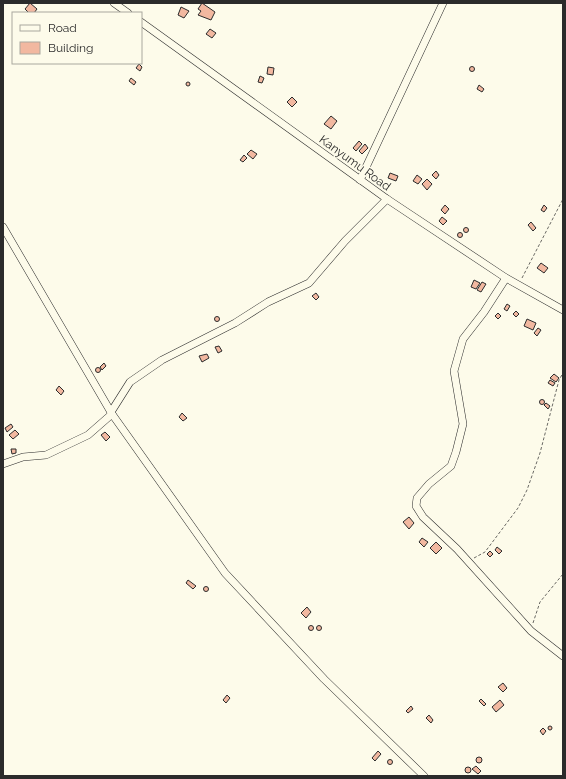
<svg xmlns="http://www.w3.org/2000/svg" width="566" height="779" viewBox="0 0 566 779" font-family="Raleway,sans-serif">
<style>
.building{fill:#f2b8a0;stroke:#2b2b2b}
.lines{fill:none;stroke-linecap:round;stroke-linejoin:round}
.minor-casing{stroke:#2b2b2b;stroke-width:8}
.path{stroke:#6a6964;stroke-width:1;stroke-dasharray:3 2;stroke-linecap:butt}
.minor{stroke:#fdfbea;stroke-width:7}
.labels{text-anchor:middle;stroke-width:3;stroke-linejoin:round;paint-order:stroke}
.street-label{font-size:12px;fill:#2b2b2b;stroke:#fdfbea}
</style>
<rect width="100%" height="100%" fill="#fdfbea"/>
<g class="building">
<polygon points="30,3 37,9 34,13 29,13 25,9"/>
<polygon points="202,3 215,12 211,20 198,15 201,11 198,9"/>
<polygon points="181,7 189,11 184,18 178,15"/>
<polygon points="210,29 216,33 212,38 206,34"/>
<polygon points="139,64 142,67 140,71 136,68"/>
<circle cx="472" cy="69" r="2.5"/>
<polygon points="268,67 274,68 273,75 267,74"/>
<polygon points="260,76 264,78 262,83 258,82"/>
<polygon points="131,78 136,82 134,85 129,81"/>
<circle cx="188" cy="84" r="2"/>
<polygon points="479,85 484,89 482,92 477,89"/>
<polygon points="292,97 297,102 292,107 287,102"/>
<polygon points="331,116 337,121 331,129 324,124"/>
<polygon points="359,141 362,144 356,151 353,148"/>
<polygon points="365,144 368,148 362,154 359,151"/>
<polygon points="251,150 257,154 253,159 247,154"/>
<polygon points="244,155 247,158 243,162 240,160"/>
<polygon points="436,171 439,175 436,179 432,175"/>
<polygon points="390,173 398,176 396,181 388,178"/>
<polygon points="417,175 422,179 418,184 413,181"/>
<polygon points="427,179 432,184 427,190 422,184"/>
<polygon points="445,205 449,209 445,214 441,210"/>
<polygon points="544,205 547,208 544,212 541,210"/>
<polygon points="442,217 447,221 443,225 439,221"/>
<polygon points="531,222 536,228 533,231 528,225"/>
<circle cx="466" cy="230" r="2.5"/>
<circle cx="460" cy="235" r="2.5"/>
<polygon points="541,263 548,268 544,273 537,268"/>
<polygon points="474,280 480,283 476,289 471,287"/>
<polygon points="482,282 486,284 481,292 477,290"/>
<polygon points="316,293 319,297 316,300 312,296"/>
<polygon points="507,304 510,306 507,311 504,309"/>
<polygon points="516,311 519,314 516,317 513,314"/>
<polygon points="498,313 501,316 498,319 495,316"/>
<circle cx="217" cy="319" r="2.5"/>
<polygon points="527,319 536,323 533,330 524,326"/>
<polygon points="538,328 541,330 537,336 534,333"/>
<polygon points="219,346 222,351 218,353 215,347"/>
<polygon points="207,354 209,358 202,362 199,356"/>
<polygon points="104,363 106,366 102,370 100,367"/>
<circle cx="98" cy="370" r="2.5"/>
<polygon points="554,374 559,378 556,382 550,378"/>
<polygon points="550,380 555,383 553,386 548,383"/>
<polygon points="59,386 64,391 61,395 56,390"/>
<circle cx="542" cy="402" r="2.5"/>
<polygon points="546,403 550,406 548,409 544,405"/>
<polygon points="182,413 187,418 183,421 179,417"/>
<polygon points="11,424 13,427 7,432 5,428"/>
<polygon points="15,430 19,434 13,439 9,435"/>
<polygon points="105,432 110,437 106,441 101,435"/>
<polygon points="11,449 16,449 16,453 12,454"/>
<polygon points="409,517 414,523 409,529 403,522"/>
<polygon points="422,538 428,542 424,547 419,542"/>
<polygon points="436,542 442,548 436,554 430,548"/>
<polygon points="497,547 502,551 499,554 495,550"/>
<polygon points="490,551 493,554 490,557 487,554"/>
<polygon points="188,580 196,586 193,589 186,583"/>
<circle cx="206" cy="589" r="2.5"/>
<polygon points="307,607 311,612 306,618 301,613"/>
<circle cx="319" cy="628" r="2.5"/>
<circle cx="311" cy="628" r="2.5"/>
<polygon points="503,683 507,688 503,692 498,687"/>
<polygon points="227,695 230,698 226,703 223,700"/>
<polygon points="481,699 486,704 484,706 479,701"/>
<polygon points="500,700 504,705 496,712 492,707"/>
<polygon points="411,706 413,709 408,713 406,711"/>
<polygon points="429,715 433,720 431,723 426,718"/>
<circle cx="550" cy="728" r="2"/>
<polygon points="543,728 546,731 543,735 540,731"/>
<polygon points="378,751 381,754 375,761 372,758"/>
<circle cx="479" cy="760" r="3"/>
<circle cx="390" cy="762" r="2.5"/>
<polygon points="476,766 481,771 478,774 472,769"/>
<circle cx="468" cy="770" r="3"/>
</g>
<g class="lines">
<g class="minor-casing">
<g id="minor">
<polyline points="114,3 128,13"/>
<polyline points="141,22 387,199 506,278 563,310"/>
<polyline points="360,180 443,3"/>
<polyline points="3,227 112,414 225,573 324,679 424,776"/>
<polyline points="506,278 484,312 463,339 454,371 463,424 456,452 451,466 429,484 417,498 416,506 423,517 457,549 531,631 563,656"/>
<polyline points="111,412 130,382 162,360 235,323 268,302 309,283 345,241 387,199"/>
<polyline points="3,464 23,457 46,455 88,435 112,414"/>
</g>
</g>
<g class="path">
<polyline points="522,278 563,199"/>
<polyline points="474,558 485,552 518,508 527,490 540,453 559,380 563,373"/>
<polyline points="533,623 540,602 563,574"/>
</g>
<use href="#minor" class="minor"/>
</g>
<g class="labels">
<g class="street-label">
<text transform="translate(355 163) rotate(36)" y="4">Kanyumu Road</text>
</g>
</g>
<rect width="566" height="779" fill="none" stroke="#2b2b2b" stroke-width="8"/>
<rect x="12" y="12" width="130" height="52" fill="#fdfbea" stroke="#a9a89e"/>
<rect x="20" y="25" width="20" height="6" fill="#fdfbea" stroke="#a9a89e"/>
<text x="48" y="32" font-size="12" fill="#2b2b2b">Road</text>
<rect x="20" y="42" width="20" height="12" fill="#f2b8a0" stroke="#a9a89e"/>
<text x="48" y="52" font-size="12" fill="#2b2b2b">Building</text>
</svg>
